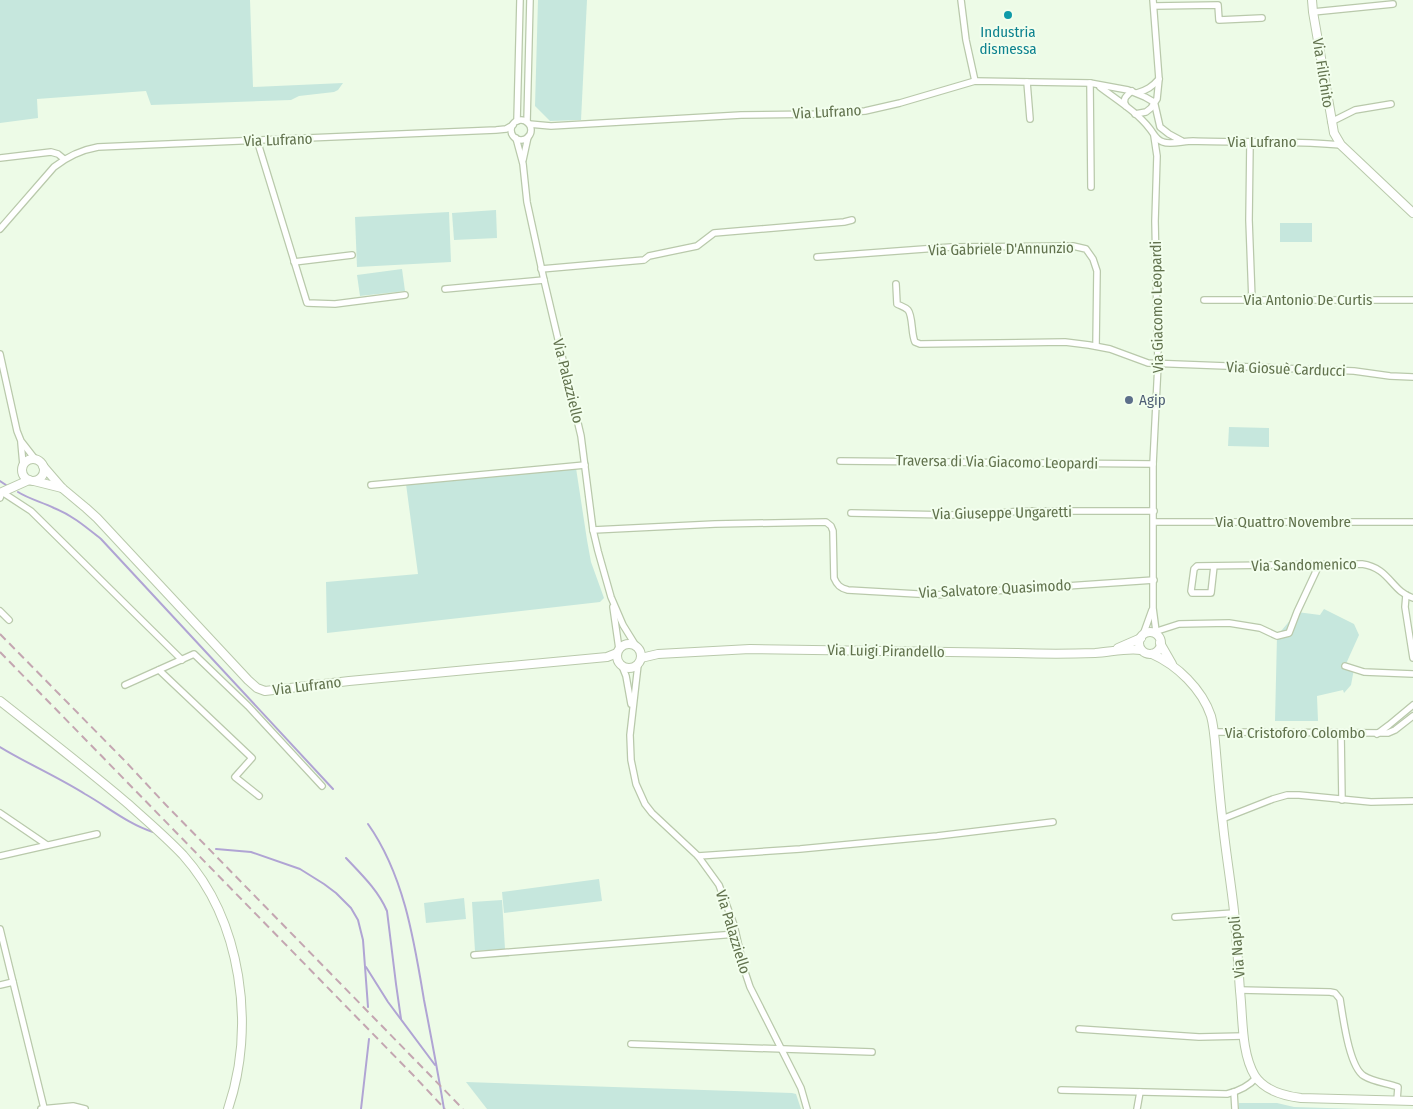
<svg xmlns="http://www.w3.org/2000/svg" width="1413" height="1109" viewBox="0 0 1413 1109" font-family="'Fira Sans Condensed',sans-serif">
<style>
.green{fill:#c6e7dd}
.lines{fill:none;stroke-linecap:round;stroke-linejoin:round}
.stream{stroke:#b0a4d4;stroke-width:2}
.minor-casing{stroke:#b9c9ab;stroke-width:8}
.tertiary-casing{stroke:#b9c9ab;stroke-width:10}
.minor{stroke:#fff;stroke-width:5.5}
.tertiary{stroke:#fff;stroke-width:8}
.rail{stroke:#c4a6b1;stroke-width:2;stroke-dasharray:8 5;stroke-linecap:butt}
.culture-dot{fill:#0f9aa8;stroke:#f2feed;stroke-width:2}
.service-dot{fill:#5c6f8a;stroke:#f2feed;stroke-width:2}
.labels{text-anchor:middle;stroke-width:4;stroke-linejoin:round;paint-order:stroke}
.culture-label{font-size:15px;fill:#0d838f;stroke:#f2feed}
.street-label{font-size:15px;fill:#61724d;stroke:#f2feed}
.service-label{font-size:15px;fill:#4e5e75;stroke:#f2feed;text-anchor:start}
</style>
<rect width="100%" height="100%" fill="#edfbe7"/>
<g class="green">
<polygon points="0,0 250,0 253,87 343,83 338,90 334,92 299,96 291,100 151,105 146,91 37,99 38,118 0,123"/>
<polygon points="538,0 587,0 581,120 550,121 535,106"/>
<polygon points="496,210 497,238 454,240 452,213"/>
<polygon points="449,212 451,262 357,267 355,217"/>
<rect x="1280" y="223" width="32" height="19"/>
<polygon points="402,269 405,291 360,296 357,275"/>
<polygon points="1229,427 1269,428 1269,447 1228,446"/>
<polygon points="576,468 587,540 591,562 604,598 600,602 327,633 326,582 418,574 406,484"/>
<polygon points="1324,609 1354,624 1359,635 1345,666 1354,669 1351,685 1344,693 1343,690 1317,696 1318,721 1275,721 1277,636 1297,612 1320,615"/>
<polygon points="599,879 602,901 504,913 502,892"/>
<polygon points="464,898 466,919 426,923 424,903"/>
<polygon points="502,900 505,949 475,951 472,902"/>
<polygon points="466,1082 792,1093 796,1094 801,1109 487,1109"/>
<polygon points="1239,1103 1277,1103 1294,1107 1360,1109 1239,1109"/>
</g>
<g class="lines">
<g class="stream">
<polyline points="0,481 6,485"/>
<path d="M18 492C29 499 42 502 54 508 72 515 86 527 101 539L333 789"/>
<path d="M0 747C28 764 58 777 85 794 108 807 128 824 153 832"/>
<path d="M368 824C404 875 414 940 424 1000 431 1036 438 1073 444 1109"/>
<polyline points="216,849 251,852 300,869 324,884 336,893 351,908 358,920 363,940 368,1007"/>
<path d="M346 858C361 874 378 890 387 911L396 984 401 1019"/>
<polyline points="366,967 388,1002 435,1065"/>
<polyline points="361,1109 369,1039"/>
</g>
<g class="minor-casing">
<g id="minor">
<polyline points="961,0 966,40 975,81"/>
<polyline points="1154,6 1218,5 1219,20 1262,18"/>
<polyline points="1313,12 1393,4"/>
<polyline points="1027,82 1030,119"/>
<polyline points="1090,83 1091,187"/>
<path d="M1100 87C1117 100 1137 112 1150 129 1154 134 1156 140 1163 142 1170 145 1184 141 1193 141 1243 143 1292 140 1341 145"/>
<path d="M1137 93C1147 90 1152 87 1159 79"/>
<path d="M1126 106C1122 99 1126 96 1132 91"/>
<polyline points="1135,114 1146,112 1151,108 1157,99 1159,79 1153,0"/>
<circle cx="521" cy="130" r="10"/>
<polyline points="517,121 520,0"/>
<polyline points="527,122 530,0"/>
<polyline points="1331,122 1355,110 1391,104"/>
<polyline points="529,124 551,126 741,115 823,114 865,111 900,103 975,81 1090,83 1128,90 1145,97 1152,101 1155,105 1160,127 1169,134 1182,141"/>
<polyline points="1154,136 1157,156 1155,221 1158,364 1153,464 1153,608 1156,631 1158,637"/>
<polyline points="516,138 523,164 527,202 544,280 581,436 593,530 598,551 611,597 623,625 636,646"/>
<polyline points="257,140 307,303 335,304 405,295"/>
<polyline points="1250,143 1249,220 1252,300"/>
<polyline points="0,158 51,152 58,154 64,159"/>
<polyline points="523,160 528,137"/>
<path d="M0 229 54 167C68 156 81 150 98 147L496 130 506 129 513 125"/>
<polyline points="817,257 951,247 1073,246 1086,249 1093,259 1097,271 1096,346"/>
<polyline points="294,262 352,255"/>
<polyline points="541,269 644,260 649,256 697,246 714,233 844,222 852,220"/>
<path d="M896 284 897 304C901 306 905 307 908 310 913 316 911 334 915 342L920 344 1065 342 1089 345 1110 349 1148 363 1354 371 1390 376 1413 377"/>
<polyline points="445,289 544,280"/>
<polyline points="1204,300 1413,300"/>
<polyline points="0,354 17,431 21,441 35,459"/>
<polyline points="21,443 23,465"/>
<polyline points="840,461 1153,464"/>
<polyline points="371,485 585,465"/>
<polyline points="0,498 2,492 31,511 182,660"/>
<polyline points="851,513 950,515 988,514 1021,511 1154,511"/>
<polyline points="1154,522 1413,522"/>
<path d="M593 530 715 524 826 522 831 526 833 531 834 578C837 585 840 588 848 590L935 595 1154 580"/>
<path d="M1214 566 1211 593H1192L1191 591 1194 569 1197 566 1362 564C1390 568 1391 591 1413 598"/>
<polyline points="1406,595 1405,607 1413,658"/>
<polyline points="613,607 619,649"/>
<polyline points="0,611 9,620"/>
<polyline points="1151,633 1179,624 1229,623 1260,628 1277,636 1289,633 1297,612 1319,565"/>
<polyline points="1143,635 1152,610"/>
<polyline points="638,665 630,735 631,760 636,784 645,804 652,813 698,856 719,885 734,925 744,969 750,987 795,1076 801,1088 807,1109"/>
<polyline points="622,666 626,676 631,704"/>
<polyline points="1345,666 1364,672 1413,674"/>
<polyline points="159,670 252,758 235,777 259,796"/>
<polyline points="125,685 194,654 248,706 322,786"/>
<polyline points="1214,732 1388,733 1395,730 1413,716"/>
<polyline points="1341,734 1342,800"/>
<polyline points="1377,734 1389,725 1413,705"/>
<polyline points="0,813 47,845"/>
<polyline points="1222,819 1273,799 1287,795 1299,795 1371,802 1413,801"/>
<polyline points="0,856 97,834"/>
<polyline points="698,856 800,849 937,836 1053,822"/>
<polyline points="1175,917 1234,913"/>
<polyline points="0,929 44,1108"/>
<polyline points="474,955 736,934"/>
<polyline points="0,985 13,982"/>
<path d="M1240 990 1330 992 1335 993 1340 999C1343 1017 1349 1067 1364 1076 1374 1082 1387 1083 1398 1087L1397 1100"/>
<polyline points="1079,1029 1199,1037 1244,1036"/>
<polyline points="631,1044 872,1052"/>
<path d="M1061 1090 1227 1094C1239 1091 1248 1087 1256 1078"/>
<polyline points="1234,1092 1235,1109"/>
<polyline points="41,1109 73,1106 85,1109"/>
<polyline points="1137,1109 1140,1092"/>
</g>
</g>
<g class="tertiary-casing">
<g id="tertiary">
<polyline points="1312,0 1313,12 1334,133 1341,145 1413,213"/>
<circle cx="33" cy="470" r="11"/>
<polyline points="43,466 62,488 86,508 97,518 248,680 257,688 265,691 349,681 607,657 617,653"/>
<polyline points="34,481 62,488"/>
<polyline points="0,493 29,480"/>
<circle cx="1150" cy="643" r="11"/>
<polyline points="1160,643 1172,664"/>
<circle cx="629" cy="656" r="12"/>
<polyline points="1118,648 1141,638"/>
<path d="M1152 654C1177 665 1202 689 1211 716 1214 727 1215 741 1216 753 1218 777 1220 801 1223 825 1226 854 1231 883 1234 911 1237 938 1238 964 1240 991 1243 1017 1241 1053 1255 1076 1265 1091 1285 1096 1301 1098L1413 1101"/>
<path d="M641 658 658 654 750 649 1017 653C1043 654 1069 654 1095 653 1111 652 1126 648 1141 650"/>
<path d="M0 701C43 735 86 768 127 803 146 820 166 837 183 855 242 921 256 1027 228 1109"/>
</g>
</g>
<use href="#minor" class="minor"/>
<use href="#tertiary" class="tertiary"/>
<g class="rail">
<polyline points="0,634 125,761 166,805 463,1109"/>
<polyline points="0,652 415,1077 445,1109"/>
</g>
</g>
<circle class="culture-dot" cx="1008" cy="15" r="5"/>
<circle class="service-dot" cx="1129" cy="400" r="5"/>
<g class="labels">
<g class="culture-label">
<text x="1008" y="37">Industria<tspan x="1008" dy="17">dismessa</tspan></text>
</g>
<g class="street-label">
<text transform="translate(1323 73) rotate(81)" y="5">Via Filichito</text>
<text transform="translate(827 112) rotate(-3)" y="5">Via Lufrano</text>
<text transform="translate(278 140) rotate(-2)" y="5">Via Lufrano</text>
<text x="1262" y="147">Via Lufrano</text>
<text transform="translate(1001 249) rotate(-1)" y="5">Via Gabriele D'Annunzio</text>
<text x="1308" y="305">Via Antonio De Curtis</text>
<text transform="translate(1157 307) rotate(-91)" y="5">Via Giacomo Leopardi</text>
<text transform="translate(1286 369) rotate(2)" y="5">Via Giosuè Carducci</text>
<text transform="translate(568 381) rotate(76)" y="5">Via Palazziello</text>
<text transform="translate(997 462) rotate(1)" y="5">Traversa di Via Giacomo Leopardi</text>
<text transform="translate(1002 513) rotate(-1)" y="5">Via Giuseppe Ungaretti</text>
<text x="1283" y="527">Via Quattro Novembre</text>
<text transform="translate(1304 565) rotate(-1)" y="5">Via Sandomenico</text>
<text transform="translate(995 589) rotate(-3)" y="5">Via Salvatore Quasimodo</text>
<text transform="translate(886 651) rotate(1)" y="5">Via Luigi Pirandello</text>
<text transform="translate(307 686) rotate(-7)" y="5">Via Lufrano</text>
<text x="1295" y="738">Via Cristoforo Colombo</text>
<text transform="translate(733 932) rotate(73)" y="5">Via Palazziello</text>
<text transform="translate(1237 947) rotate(-95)" y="5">Via Napoli</text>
</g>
<g class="service-label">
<text x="1139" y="405">Agip</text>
</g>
</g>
</svg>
